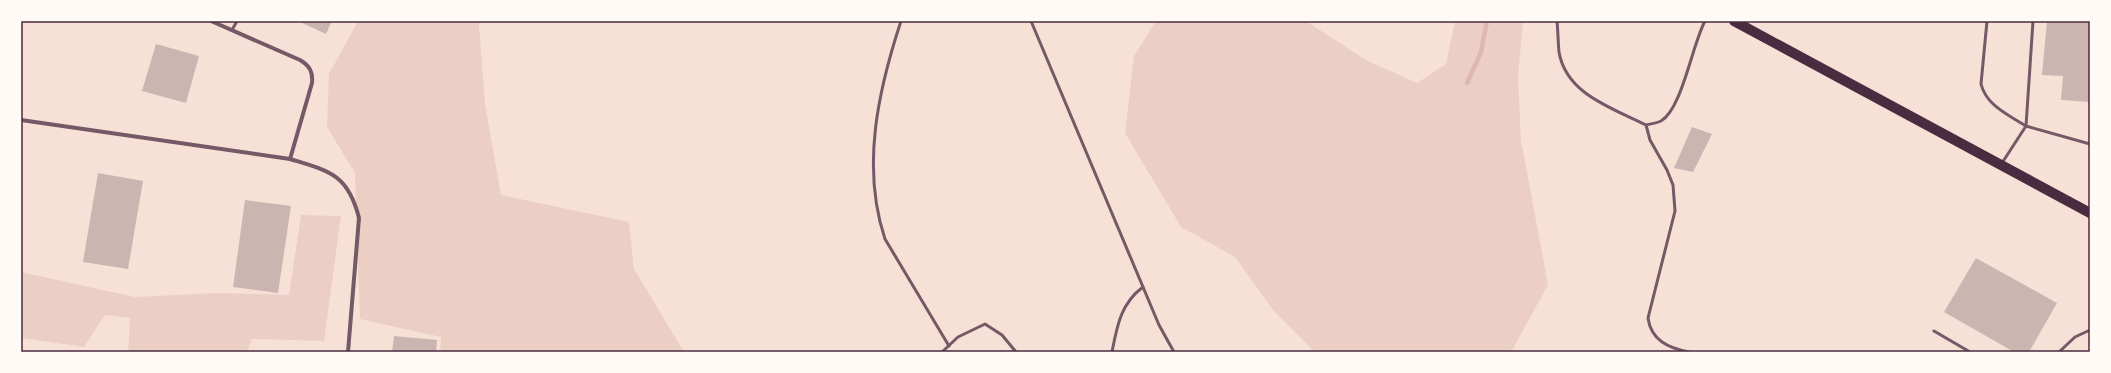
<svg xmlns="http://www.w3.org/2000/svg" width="2111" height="373" viewBox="0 0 2111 373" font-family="'IBM Plex Sans',sans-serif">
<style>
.green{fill:#ebcfc5}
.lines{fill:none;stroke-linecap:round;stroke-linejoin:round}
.stream{stroke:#dcb8b0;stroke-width:4.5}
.building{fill:#ccb4b1}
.service{stroke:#755966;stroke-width:3}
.minor{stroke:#755966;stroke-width:4}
.primary{stroke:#4a2c40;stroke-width:10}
.neatline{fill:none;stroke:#4a2c40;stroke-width:1.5}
</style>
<rect width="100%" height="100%" fill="#f7e1d7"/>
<g class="green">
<polygon points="358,21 483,21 479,24 485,104 501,195 629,222 634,269 684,352 440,352 441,337 360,319 355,173 327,127 329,74"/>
<polygon points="1156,21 1306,21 1366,60 1417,83 1446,64 1455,21 1523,21 1518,77 1521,140 1548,285 1511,352 1315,352 1274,311 1235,257 1181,227 1125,133 1134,56"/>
<polygon points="301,215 341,216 324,341 252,339 247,352 128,352 130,318 105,315 84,347 21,338 21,272 135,297 217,293 289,295"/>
</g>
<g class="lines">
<polyline class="stream" points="1467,83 1481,52 1487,21"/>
</g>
<g class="building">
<polygon points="298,21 332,21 326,34"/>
<polygon points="2047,21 2090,21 2090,102 2061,100 2063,76 2042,75"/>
<polygon points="156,44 199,56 186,103 142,91"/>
<polygon points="1692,127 1712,134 1693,172 1674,168"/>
<polygon points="98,173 143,181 128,269 83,262"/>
<polygon points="245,200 291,206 278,293 233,287"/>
<polygon points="1976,258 2057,303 2029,352 2014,352 1944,312"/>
<polygon points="394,336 437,340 436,352 392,352"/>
</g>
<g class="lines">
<g class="service">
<path d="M901 21C878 91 861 167 885 239L949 346"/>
<polyline points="1031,21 1159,325 1174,352"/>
<path d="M1557 21C1558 31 1558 42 1559 52 1566 94 1612 108 1646 125 1650 124 1657 123 1661 121 1682 109 1692 45 1705 21"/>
<path d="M1987 21 1981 84C1986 105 2008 115 2026 126"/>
<polyline points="232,30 237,21"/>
<path d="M1646 125 1650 140 1667 170 1673 185 1675 211 1648 318C1651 340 1668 348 1689 352"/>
<polyline points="2026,126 2033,21"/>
<polyline points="2002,163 2026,126 2090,144"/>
<polyline points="1934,331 1970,352"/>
<polyline points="942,352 958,337 985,324 1002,335 1016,352"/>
<path d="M1112 352C1117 326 1121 303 1143 287"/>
<polyline points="2059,352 2075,337 2090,330"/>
</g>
<g class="minor">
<path d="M21 120 290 159 312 83C313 72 310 66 300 60L211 21"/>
<path d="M290 159C329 171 348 174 359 218L348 352"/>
</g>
<polyline class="primary" points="1734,21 2090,213"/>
</g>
<rect width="2111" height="373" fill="none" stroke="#fffaf5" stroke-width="44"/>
<rect x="22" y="22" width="2067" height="329" class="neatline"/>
</svg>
